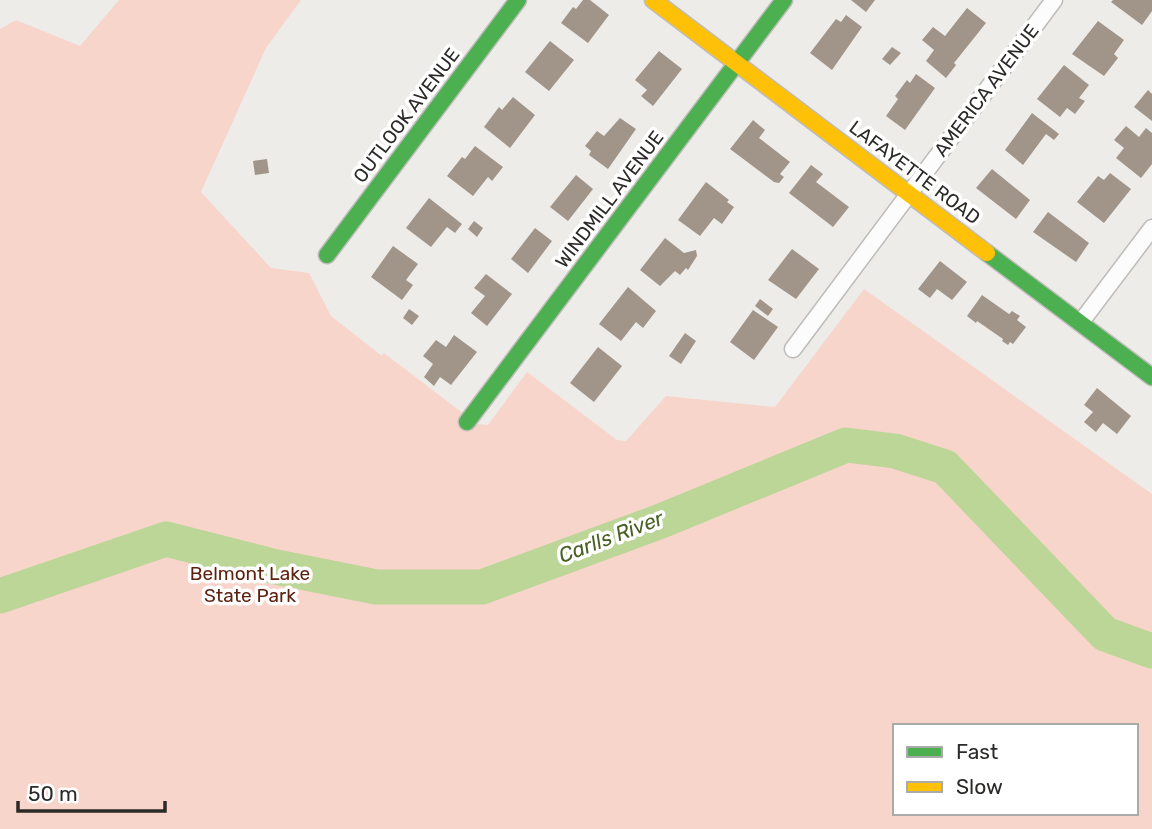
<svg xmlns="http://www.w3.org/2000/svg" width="1152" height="829" viewBox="0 0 1152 829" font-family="Rubik,sans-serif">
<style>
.green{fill:#f7d5cb;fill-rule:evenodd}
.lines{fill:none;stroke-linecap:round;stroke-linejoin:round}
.river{stroke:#bbd696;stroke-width:35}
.building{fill:#a19589}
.street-casing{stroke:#bebcba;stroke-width:19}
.fast-casing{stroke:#bebcba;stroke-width:19}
.slow-casing{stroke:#bebcba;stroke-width:19}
.street{stroke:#fcfcfc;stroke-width:16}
.fast{stroke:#4caf50;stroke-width:16}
.slow{stroke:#ffc107;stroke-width:16}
.labels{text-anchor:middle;stroke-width:7;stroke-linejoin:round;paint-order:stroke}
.street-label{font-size:19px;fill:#2b2a28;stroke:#fff}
.park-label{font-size:19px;fill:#5e210e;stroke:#fff}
.water-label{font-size:21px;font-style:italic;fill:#486123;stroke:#fff}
</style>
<rect width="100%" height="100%" fill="#eeece9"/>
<path class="green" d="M119 0H301L266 48 201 192 271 268 309 273 331 316 382 356 384 353 477 424 488 425 527 372 617 440 626 441 666 396 775 407 864 289 1152 494V829H0V29L16 20 80 46ZM895 726H1136V813H895Z"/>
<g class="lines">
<polyline class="river" points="0,596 166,539 276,567 376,587 482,587 661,521 846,445 895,451 945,467 1105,634 1152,651"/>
</g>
<g class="building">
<polygon points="583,0 590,0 609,15 588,43 561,23 573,7 576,9"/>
<polygon points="851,0 875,0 866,12"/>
<polygon points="1113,0 1152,0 1152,11 1142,25 1111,2"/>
<polygon points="967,8 986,23 954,63 956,65 946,78 926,61 934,50 922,40 933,27 945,36"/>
<polygon points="846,15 862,27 832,70 810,53 836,19 841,22"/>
<polygon points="1098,21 1124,40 1114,54 1118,58 1104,76 1072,54"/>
<polygon points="550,41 574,60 549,91 525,72"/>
<polygon points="892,47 901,53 890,65 882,59"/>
<polygon points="659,51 682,69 653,106 641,96 647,90 635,80"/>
<polygon points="1064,65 1089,85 1079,98 1085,101 1075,114 1067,108 1060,117 1037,99"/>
<polygon points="916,74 935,88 905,130 886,116 898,99 895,96 907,80 910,83"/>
<polygon points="1148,90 1152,94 1152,121 1134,107"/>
<polygon points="513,97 535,115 510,148 484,127 499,107 502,110"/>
<polygon points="1032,113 1059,134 1054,140 1046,134 1023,165 1005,150"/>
<polygon points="620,118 636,129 608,169 589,155 591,151 585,146 597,131 604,136"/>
<polygon points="753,120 765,130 759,138 790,162 780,174 784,177 779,183 774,182 730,149"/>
<polygon points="1126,126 1139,137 1146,128 1152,133 1152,164 1141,178 1116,158 1124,148 1114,140"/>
<polygon points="475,146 503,167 492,181 488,177 473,196 447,176 462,157 465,159"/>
<polygon points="267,159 269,173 255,175 253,161"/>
<polygon points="811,165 823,174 816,182 849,207 833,227 789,193"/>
<polygon points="992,169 1030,200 1016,219 976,188"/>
<polygon points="1110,173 1131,189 1104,223 1077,202 1098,176 1104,180"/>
<polygon points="576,175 593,189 568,221 550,207"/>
<polygon points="706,182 729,200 727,202 734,207 722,224 714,218 700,236 678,220"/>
<polygon points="429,198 462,224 455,233 447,227 431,247 406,228"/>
<polygon points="1048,212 1089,243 1076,262 1033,232"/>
<polygon points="474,221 483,228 477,237 468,229"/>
<polygon points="535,228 552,241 528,273 511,259"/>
<polygon points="665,238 684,253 696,250 697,256 688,270 686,268 680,275 675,271 660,286 640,270"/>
<polygon points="393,246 418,264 406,280 413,285 402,300 371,277"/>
<polygon points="792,249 819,269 796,299 768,280"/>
<polygon points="940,261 967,282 952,300 937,289 930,298 918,289"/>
<polygon points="486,274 512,294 487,326 471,313 485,296 474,288"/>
<polygon points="628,287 656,311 643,328 636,322 621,341 599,324"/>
<polygon points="982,295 1009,314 1012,311 1020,316 1017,320 1026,327 1013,344 1010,342 1008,345 1002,341 1003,339 977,321 976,323 967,316"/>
<polygon points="760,299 773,309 768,316 755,306"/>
<polygon points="409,309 419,316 412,325 403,318"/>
<polygon points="753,310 778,327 754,360 730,342"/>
<polygon points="685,333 696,341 681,364 669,356"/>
<polygon points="454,335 477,352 451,385 440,377 434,386 424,377 433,364 423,356 436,340 446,347"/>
<polygon points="598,347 622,366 594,402 570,383"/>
<polygon points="1097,388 1131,416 1117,434 1103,423 1096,432 1084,422 1093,412 1084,405"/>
</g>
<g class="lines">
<g class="street-casing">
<g id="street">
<polyline points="1081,322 1152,228"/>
<polyline points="793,349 1054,0"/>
</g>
</g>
<g class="fast-casing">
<g id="fast">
<polyline points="987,253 1152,377"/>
<polyline points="327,255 518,0"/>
<polyline points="467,422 784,0"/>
</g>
</g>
<g class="slow-casing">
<polyline id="slow" points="653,0 987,253"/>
</g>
<use href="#street" class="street"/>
<use href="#fast" class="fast"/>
<use href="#slow" class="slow"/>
</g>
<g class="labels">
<g class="street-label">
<text transform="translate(986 90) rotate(-53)" y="7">AMERICA AVENUE</text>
<text transform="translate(406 115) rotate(-53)" y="7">OUTLOOK AVENUE</text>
<text transform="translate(915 172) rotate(37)" y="7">LAFAYETTE ROAD</text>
<text transform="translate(609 199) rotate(-53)" y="7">WINDMILL AVENUE</text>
</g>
<g class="park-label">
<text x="250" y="580">Belmont Lake<tspan x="250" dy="22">State Park</tspan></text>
</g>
<g class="water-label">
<text transform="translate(611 537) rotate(-21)" y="7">Carlls River</text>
</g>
</g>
<rect x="893" y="724" width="245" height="91" fill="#ffffff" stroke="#aaaaa9" stroke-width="2"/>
<rect x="907" y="747" width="35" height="10" fill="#4caf50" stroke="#aaaaa9" stroke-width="2"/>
<text x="956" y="759" font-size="21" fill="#2b2a28">Fast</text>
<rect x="907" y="782" width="35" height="10" fill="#ffc107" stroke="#aaaaa9" stroke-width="2"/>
<text x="956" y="794" font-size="21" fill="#2b2a28">Slow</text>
<path d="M18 801v10h147v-10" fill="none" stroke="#2b2a28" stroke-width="3.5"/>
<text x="28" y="801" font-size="21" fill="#2b2a28" stroke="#ffffff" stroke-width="5" paint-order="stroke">50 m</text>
</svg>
